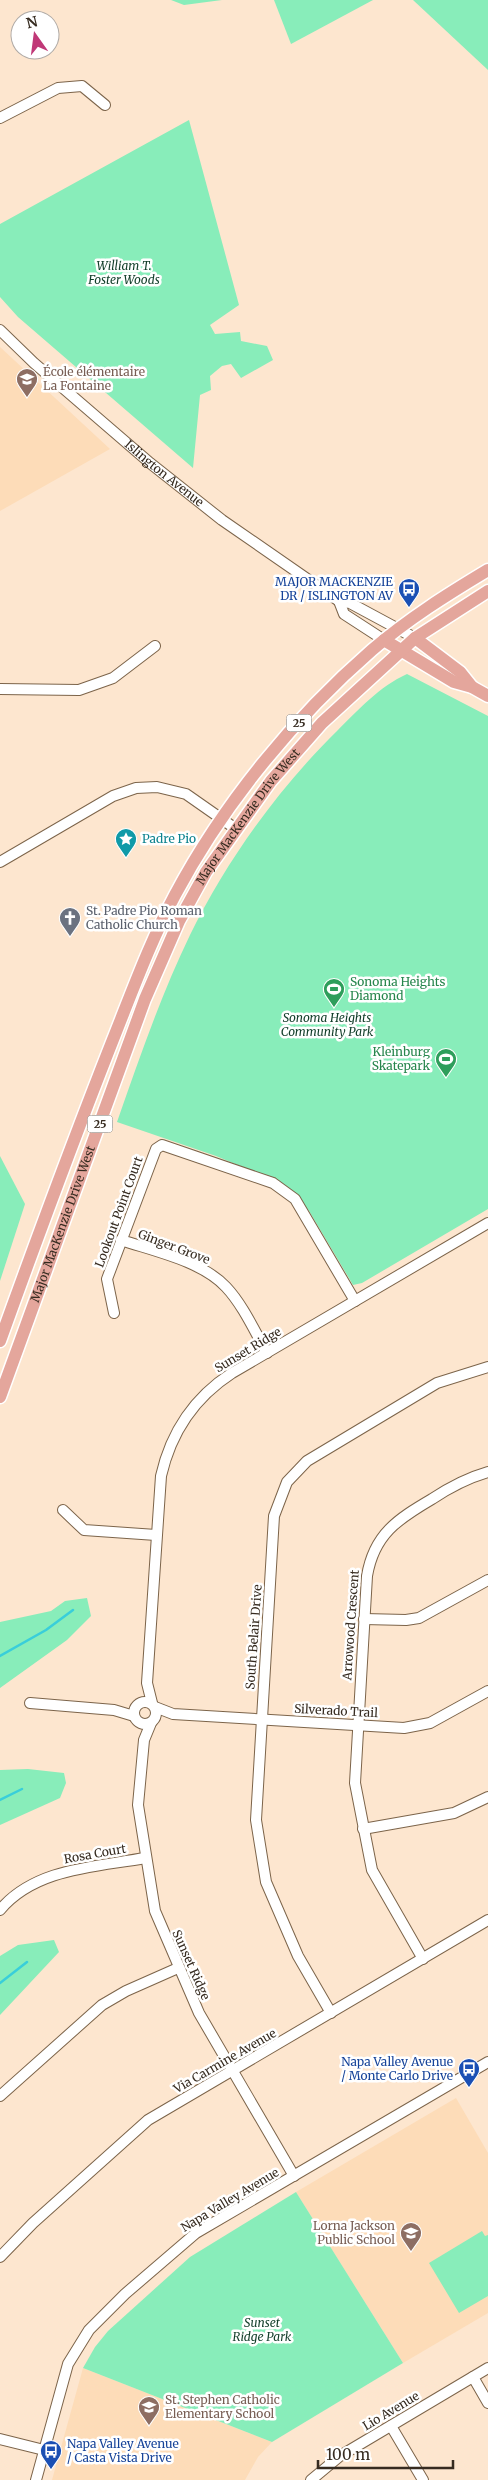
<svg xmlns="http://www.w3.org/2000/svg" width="488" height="2480" viewBox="0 0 488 2480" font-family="Merriweather,serif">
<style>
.built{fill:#fddcb8}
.green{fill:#88edba}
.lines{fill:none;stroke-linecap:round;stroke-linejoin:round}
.stream{stroke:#39ceda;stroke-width:2.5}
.minor-casing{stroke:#7c644a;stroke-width:12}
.major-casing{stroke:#fff;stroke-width:15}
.minor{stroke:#fff;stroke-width:10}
.major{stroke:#e4a69c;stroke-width:12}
.labels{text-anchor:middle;stroke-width:5;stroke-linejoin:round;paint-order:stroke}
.shield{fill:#fff;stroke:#726b63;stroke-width:1}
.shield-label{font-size:11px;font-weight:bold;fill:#362b20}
.park-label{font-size:12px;font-style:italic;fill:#113d29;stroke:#fff}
.education-label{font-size:12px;fill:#785e54;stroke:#fff;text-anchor:start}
.street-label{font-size:12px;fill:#362b20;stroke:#fff}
.transit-label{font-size:12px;fill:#164399;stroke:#fff;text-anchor:end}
.culture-label{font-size:12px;fill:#0d838f;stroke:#fff;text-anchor:start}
.worship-label{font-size:12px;fill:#5b616d;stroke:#fff;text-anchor:start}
.leisure-label{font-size:12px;fill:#27864d;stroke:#fff;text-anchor:start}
</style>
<rect width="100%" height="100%" fill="#fde6cf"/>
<g class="built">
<polygon points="0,347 110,449 0,511"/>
<polygon points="456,2098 488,2153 488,2313 403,2363 296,2192"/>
<polygon points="83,2368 272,2442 258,2457 245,2480 52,2480"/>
</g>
<g class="green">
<polygon points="171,0 222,0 184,5"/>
<polygon points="274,0 373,0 291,44"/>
<polygon points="413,0 488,0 488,70"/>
<polygon points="189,120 239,305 210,325 215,334 240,332 241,341 267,346 273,360 241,378 231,364 222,366 210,376 211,390 200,395 193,468 18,317 0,297 0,224"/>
<path d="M407 674 488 716V1209L362 1283 353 1285 309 1211 283 1184 216 1156 117 1122C139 1059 161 995 190 935 227 860 278 789 337 731 358 710 380 686 407 674Z"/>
<polygon points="0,1156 25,1204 0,1281"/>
<polygon points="87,1598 91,1616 67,1640 0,1688 0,1622 51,1611 65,1601"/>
<polygon points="28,1769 64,1773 66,1783 60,1798 0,1825 0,1770"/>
<polygon points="54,1940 59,1952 0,2015 0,1956 18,1945"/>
<polygon points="296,2192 403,2363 272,2442 83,2368 95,2347 108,2331 190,2257"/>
<polygon points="482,2231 485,2236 488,2235 488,2296 459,2313 429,2263"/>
</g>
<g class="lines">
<g class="stream">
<polyline points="0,1656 46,1630 73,1610"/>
<polyline points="0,1800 22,1789"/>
<polyline points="0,1983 27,1962"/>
</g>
<g class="minor-casing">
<g id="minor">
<polyline points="0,118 58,88 82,86 105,105"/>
<path id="s1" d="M0 330 34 363 150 463 222 520 339 601 350 603 415 638"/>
<polyline points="339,601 344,614 384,640"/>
<polyline points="0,689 79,690 113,678 155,646"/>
<polyline points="0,862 113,796 136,788 157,787 186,794 236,829"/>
<path d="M121 1240C154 1251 202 1261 226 1287 243 1305 255 1332 267 1353"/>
<polyline points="114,1313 107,1279 156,1149 162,1145 273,1183 295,1199 355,1301"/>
<polyline points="63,1510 84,1530 156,1535"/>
<polyline points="364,1619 406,1620 419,1618 488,1580"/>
<circle cx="145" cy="1713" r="11"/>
<polyline points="30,1703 114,1710 134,1716"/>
<path d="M152 1703 147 1683 161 1476C171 1432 195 1397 232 1373L488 1223"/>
<polyline points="155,1707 173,1714 404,1728 430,1723 488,1691"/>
<polyline points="151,1723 144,1740 138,1805 155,1911 199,2013 294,2176"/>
<polyline points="363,1829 454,1813 488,1797"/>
<path d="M0 1910C35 1868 96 1867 145 1858"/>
<path d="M423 1959 372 1870 355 1783 367 1576C374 1534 398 1519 432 1499 450 1487 467 1478 488 1472"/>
<polyline points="331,2013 298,1956 266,1882 256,1820 274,1516 287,1482 307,1461 437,1383 488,1367"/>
<polyline points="0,2096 102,2005 126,1991 178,1968"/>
<polyline points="0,2257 33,2223 148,2120 488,1920"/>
<polyline points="473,2377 488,2403"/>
<polyline points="391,2426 423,2480"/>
<polyline points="0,2439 44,2450"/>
<polyline points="36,2480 68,2364 89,2330 125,2294 196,2233 488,2062"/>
<polyline points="311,2480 340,2456 488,2368"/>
</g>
</g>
<g class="major-casing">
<g id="major">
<polyline points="415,638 460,672 472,687"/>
<polyline points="384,640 454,682 472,687 488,696"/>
<path d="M0 1341C36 1241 73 1141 112 1042 132 992 150 942 175 895 224 803 294 718 372 650 408 619 448 594 488 570"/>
<path id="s2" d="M0 1397 145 999 179 921 206 872 271 781 322 723 415 638 488 591"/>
</g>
</g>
<use href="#minor" class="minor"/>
<use href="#major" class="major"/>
</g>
<defs>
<g id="school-pin" transform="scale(1.125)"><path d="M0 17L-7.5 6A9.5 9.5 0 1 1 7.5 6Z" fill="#8d6e63" stroke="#fff"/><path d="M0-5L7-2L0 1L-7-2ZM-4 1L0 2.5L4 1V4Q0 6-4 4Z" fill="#fff"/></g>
<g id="bus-pin" transform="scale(1.125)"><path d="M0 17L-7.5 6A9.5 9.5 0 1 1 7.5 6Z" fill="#1a4fb4" stroke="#fff"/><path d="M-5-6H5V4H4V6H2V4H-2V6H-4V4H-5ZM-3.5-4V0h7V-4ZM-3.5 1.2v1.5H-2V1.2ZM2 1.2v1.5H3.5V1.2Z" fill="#fff"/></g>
<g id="sight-pin" transform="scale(1.125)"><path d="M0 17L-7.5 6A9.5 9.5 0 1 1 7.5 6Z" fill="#0f9aa8" stroke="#fff"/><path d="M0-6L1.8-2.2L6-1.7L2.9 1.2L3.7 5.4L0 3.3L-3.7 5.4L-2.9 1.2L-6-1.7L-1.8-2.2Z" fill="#fff"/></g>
<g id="church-pin" transform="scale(1.125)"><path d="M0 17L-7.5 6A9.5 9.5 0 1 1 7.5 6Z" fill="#6b7280" stroke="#fff"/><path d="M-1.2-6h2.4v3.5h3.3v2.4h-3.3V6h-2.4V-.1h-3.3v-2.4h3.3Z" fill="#fff"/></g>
<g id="stadium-pin" transform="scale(1.125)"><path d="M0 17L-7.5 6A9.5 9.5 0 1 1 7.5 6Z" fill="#2e9e5b" stroke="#fff"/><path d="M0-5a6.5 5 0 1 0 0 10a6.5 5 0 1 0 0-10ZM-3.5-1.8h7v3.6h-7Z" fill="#fff"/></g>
</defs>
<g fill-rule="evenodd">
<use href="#school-pin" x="27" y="379"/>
<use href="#bus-pin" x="409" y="589"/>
<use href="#sight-pin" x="126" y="839"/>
<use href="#church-pin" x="70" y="918"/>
<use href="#stadium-pin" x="334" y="989"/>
<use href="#stadium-pin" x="446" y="1059"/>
<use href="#bus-pin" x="469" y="2069"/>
<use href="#school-pin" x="411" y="2233"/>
<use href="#school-pin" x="149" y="2407"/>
<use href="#bus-pin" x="51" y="2451"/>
</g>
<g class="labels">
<g class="shield">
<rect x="286.5" y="714.5" width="25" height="17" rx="4"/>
<rect x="87.5" y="1115.5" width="25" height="17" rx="4"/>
</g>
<g class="shield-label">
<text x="299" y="727">25</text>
<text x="100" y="1128">25</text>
</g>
<g class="park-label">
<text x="124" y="270">William T.<tspan x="124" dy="14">Foster Woods</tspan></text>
<text x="327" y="1022">Sonoma Heights<tspan x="327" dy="14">Community Park</tspan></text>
<text x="262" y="2327">Sunset<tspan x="262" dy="14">Ridge Park</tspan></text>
</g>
<g class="education-label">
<text x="43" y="376">École élémentaire<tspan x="43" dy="14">La Fontaine</tspan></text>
<text x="395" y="2230" text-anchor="end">Lorna Jackson<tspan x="395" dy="14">Public School</tspan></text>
<text x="165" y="2404">St. Stephen Catholic<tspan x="165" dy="14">Elementary School</tspan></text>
</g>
<g class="street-label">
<text dy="4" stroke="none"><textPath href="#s1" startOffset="218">Islington Avenue</textPath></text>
<text dy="4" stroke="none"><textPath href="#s2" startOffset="634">Major MacKenzie Drive West</textPath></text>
<text transform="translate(119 1212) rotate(-70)" y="4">Lookout Point Court</text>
<text dy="4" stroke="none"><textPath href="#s2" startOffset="184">Major MacKenzie Drive West</textPath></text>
<text transform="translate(174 1247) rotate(21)" y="4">Ginger Grove</text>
<text transform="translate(248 1350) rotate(-31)" y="4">Sunset Ridge</text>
<text transform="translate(351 1625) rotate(-86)" y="4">Arrowood Crescent</text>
<text transform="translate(254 1637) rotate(-86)" y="4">South Belair Drive</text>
<text transform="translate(336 1711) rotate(3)" y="4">Silverado Trail</text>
<text transform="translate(95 1854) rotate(-10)" y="4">Rosa Court</text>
<text transform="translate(191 1965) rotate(66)" y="4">Sunset Ridge</text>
<text transform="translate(225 2061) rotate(-30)" y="4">Via Carmine Avenue</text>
<text transform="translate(230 2200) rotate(-31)" y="4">Napa Valley Avenue</text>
<text transform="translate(391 2411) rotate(-31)" y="4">Lio Avenue</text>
</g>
<g class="transit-label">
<text x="393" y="586">MAJOR MACKENZIE<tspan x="393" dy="14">DR / ISLINGTON AV</tspan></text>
<text x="453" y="2066">Napa Valley Avenue<tspan x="453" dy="14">/ Monte Carlo Drive</tspan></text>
<text x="67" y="2448" text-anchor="start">Napa Valley Avenue<tspan x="67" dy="14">/ Casta Vista Drive</tspan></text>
</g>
<g class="culture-label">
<text x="142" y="843">Padre Pio</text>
</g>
<g class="worship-label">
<text x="86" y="915">St. Padre Pio Roman<tspan x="86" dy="14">Catholic Church</tspan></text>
</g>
<g class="leisure-label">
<text x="350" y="986">Sonoma Heights<tspan x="350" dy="14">Diamond</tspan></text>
<text x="430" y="1056" text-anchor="end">Kleinburg<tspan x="430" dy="14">Skatepark</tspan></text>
</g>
</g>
<g transform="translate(35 35) rotate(346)"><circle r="24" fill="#ffffff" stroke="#afaaa6"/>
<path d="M0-4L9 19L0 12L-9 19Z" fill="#c03877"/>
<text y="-8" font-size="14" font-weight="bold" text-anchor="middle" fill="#362b20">N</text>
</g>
<path d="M318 2460v8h135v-8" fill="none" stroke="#362b20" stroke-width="2.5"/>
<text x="326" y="2460" font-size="15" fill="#362b20" stroke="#ffffff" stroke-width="4" paint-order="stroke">100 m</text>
</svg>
